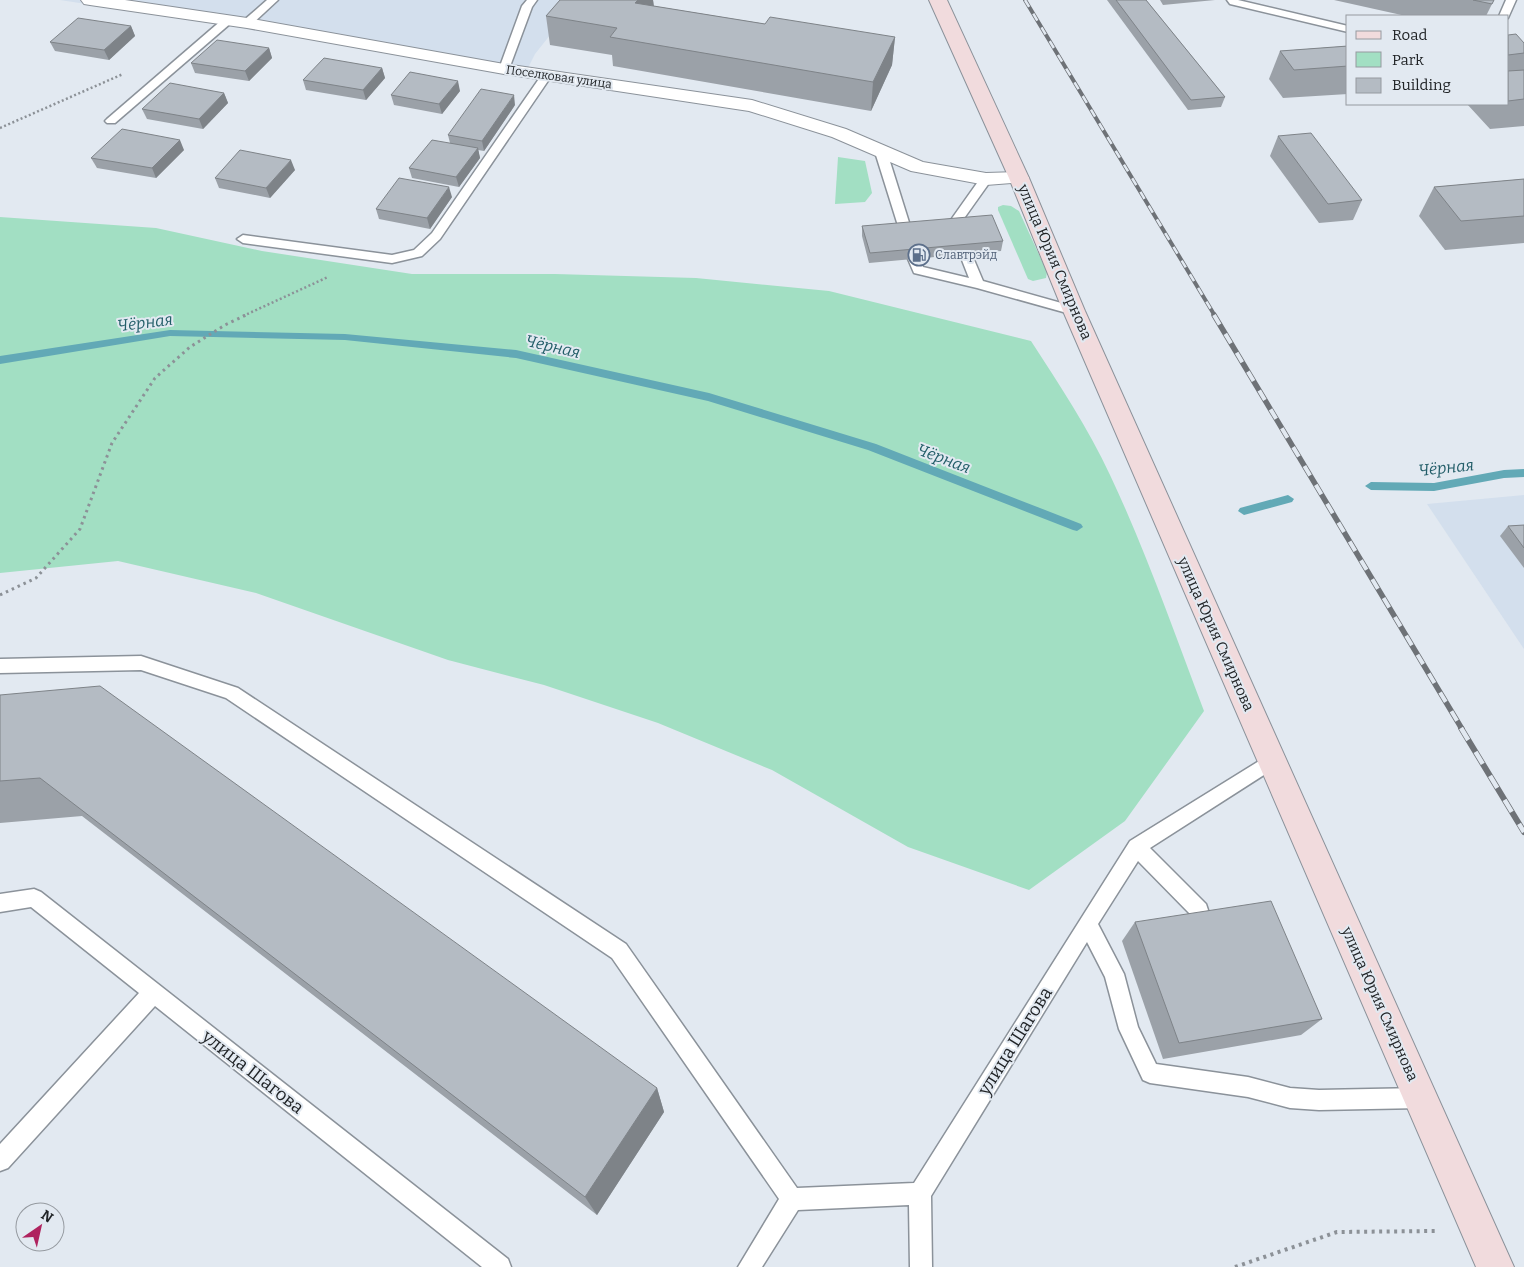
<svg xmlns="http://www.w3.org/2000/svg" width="1524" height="1267" viewBox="0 0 1524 1267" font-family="Bitter,serif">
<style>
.built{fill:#d3dfed}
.green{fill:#a2dfc3}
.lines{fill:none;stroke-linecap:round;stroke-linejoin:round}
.stream{fill:#62a9b6;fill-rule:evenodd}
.lane-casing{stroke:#8b929a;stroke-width:3}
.street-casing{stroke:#8b929a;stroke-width:2}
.secondary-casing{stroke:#8b929a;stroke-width:2}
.path-far2{stroke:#8c9197;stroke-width:2.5;stroke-dasharray:2 2.5;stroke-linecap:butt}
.path-far1{stroke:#8c9197;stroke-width:3;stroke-dasharray:2.5 4;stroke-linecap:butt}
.path{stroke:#8c9197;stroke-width:4;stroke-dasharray:3 4.5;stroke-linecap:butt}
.lane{fill:#fff;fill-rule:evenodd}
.street{fill:#fff;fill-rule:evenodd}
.secondary{fill:#f1dbdd;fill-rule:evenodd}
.rail-far2-casing{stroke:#6e7277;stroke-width:4}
.rail-far1-casing{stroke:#6e7277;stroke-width:5.5}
.rail-casing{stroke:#6e7277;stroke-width:6}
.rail-far2{stroke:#e2e9f1;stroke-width:2.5;stroke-dasharray:8;stroke-linecap:butt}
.rail-far1{stroke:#e2e9f1;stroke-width:4;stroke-dasharray:11;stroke-linecap:butt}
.rail{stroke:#e2e9f1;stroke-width:4.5;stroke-dasharray:14;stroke-linecap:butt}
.wall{fill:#9ba1a8}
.shaded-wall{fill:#7e8388}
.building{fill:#b4bbc3;stroke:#7e8388}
.labels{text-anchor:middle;stroke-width:4;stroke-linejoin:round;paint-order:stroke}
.far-street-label{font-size:12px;fill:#212427;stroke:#e2e9f1}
.far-service-label{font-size:12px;fill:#4e5e75;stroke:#e2e9f1;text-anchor:start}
.street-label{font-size:15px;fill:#212427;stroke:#e2e9f1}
.water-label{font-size:16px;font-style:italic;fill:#225d68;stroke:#e2e9f1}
.near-street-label{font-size:18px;fill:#212427;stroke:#e2e9f1}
</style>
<rect width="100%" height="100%" fill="#e2e9f1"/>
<g class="built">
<polygon points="60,0 578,0 535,54 526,72"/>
<polygon points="1524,495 1524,649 1427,504"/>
</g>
<g class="green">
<polygon points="838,157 865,161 872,193 865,202 835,204"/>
<polygon points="1003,205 1011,206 1019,211 1047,272 1046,278 1033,281 1028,279 998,210 998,207"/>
<path d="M0 217 156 228 262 251 412 274H555L696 278 829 291 1031 341C1059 384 1088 428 1110 475 1146 551 1174 632 1204 711L1125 821 1029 890 908 847 772 770 658 723 544 685 448 660 256 593 118 561 0 573Z"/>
</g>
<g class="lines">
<g class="stream">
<polygon points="170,330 345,334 516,350 709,393 876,444 1081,524 1083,527 1077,531 1073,530 868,450 708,401 516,358 345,340 170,336 0,364 0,356"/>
<polygon points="1524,469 1524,477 1504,478 1434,491 1371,490 1365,486 1371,482 1434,483 1504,470"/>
<polygon points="1288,495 1294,499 1292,502 1244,515 1238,511 1240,508"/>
</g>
<g class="lane-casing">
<g id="lane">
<polygon points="267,0 278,0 251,25 243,25 242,23 243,21"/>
<polygon points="527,0 537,0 532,7 509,69 508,71 500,71 499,69 522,6"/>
<polygon points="1227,0 1238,0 1348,26 1348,32 1230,4"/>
<polygon points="1506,0 1516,0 1508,18 1508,16 1499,16"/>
<polygon points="227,18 231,19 232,21 231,23 115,123 107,123 105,121 107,119 223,19"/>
<polygon points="547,72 552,75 440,239 422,256 392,263 243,243 237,239 243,235 392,255 414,250 432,233 543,73"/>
<polygon points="881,149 887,152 912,232 910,235 906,236 900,232 875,152"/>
<polygon points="986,175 992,179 960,224 962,228 956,232 952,231 948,224 982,176"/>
<polygon points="966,251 972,255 983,281 1079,308 1081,311 1074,315 977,288 914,273 908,259 910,256 918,256 923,267 969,278 960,255"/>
<polygon points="141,656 238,688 626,944 797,1188 914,1183 1130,841 1272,753 1278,756 1281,761 1278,766 1150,848 1206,904 1208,910 1206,916 1199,919 1192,916 1138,861 1098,924 1124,974 1138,1027 1156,1064 1248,1077 1290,1088 1319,1090 1421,1088 1428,1091 1431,1098 1428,1105 1421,1108 1319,1110 1290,1108 1248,1097 1150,1083 1143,1080 1119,1029 1105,977 1087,942 931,1196 932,1267 910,1267 909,1205 798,1210 762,1267 738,1267 779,1199 612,958 226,698 141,670 0,673 0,659"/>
<polygon points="34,889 41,892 508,1259 511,1267 482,1267 155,1006 8,1168 0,1171 0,1144 139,993 31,907 0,912 0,894"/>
</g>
</g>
<g class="street-casing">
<polygon id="street" points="81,0 125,0 247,18 504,64 752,100 846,129 923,162 986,173 1019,172 1026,174 1029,178 1026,182 986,185 911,171 832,137 749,111 504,74 247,28 90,5 84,4"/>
</g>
<g class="secondary-casing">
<polygon id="secondary" points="929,0 947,0 1029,178 1085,311 1514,1267 1476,1267 1063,311 1009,178"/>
</g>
<g class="path-far2">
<polyline points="0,128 123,74"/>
<polyline points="243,316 328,277"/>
</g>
<polyline class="path-far1" points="0,595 36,578 80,529 112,443 155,378 190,347 225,325 246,315"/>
<polyline class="path" points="1235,1267 1337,1232 1436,1231"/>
<use href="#lane" class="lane"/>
<use href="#street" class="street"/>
<use href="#secondary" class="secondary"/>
<g class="rail-far2-casing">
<polyline id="rail-far2" points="1025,0 1215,316"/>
</g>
<g class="rail-far1-casing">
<polyline id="rail-far1" points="1214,315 1462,729"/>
</g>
<g class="rail-casing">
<polyline id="rail" points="1461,728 1524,832"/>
</g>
<use href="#rail-far2" class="rail-far2"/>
<use href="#rail-far1" class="rail-far1"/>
<use href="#rail" class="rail"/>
</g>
<g class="wall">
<polygon points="560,0 653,0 654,6 765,24 895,37 892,65 871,111 613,66 612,55 550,45 546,16"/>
<polygon points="1107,0 1146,0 1225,97 1221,107 1188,110"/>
<polygon points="1160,0 1215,0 1163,5"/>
<polygon points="1334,0 1494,0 1486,16 1406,16"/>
<polygon points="131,26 135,36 109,60 55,51 50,42"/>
<polygon points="1508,35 1524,43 1524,126 1490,129 1467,104 1508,104"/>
<polygon points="1348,46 1348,94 1283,98 1269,79 1280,51"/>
<polygon points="269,48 272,58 249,81 195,73 191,63"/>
<polygon points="382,68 385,78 366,100 306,90 303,80"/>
<polygon points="460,91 442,114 394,105 391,95"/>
<polygon points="224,93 228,103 203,129 147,119 142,109"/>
<polygon points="515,105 484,151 478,150 480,158 459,187 412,178 409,168 450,143 448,135"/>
<polygon points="1278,136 1362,200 1353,220 1319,223 1270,156"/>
<polygon points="184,150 156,178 97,168 91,158"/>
<polygon points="295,170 270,198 219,188 215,178"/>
<polygon points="1524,179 1524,243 1445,250 1419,216 1434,187"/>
<polygon points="452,197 430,229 379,219 376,209"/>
<polygon points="862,226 1003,241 1001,251 869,263 862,236"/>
<polygon points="1524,525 1524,568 1500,536 1508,526"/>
<polygon points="0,695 657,1088 664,1112 597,1215 82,816 0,823"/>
<polygon points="1135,922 1322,1019 1301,1035 1163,1059 1122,941"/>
</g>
<g class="shaded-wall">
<polygon points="638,0 653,0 654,9 635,3"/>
<polygon points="131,26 135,36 109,60 104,50"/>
<polygon points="895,37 892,65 871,111 873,82"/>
<polygon points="269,48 272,58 249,81 245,71"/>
<polygon points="382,68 385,78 366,100 363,90"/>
<polygon points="458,81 460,91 442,114 439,104"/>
<polygon points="224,93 228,103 203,129 199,119"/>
<polygon points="514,95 515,105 484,151 482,141"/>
<polygon points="180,140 184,150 156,178 152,168"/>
<polygon points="478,148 480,158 459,187 456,177"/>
<polygon points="291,160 295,170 270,198 266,188"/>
<polygon points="449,187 452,197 430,229 427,218"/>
<polygon points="657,1088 664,1112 597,1215 585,1197"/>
</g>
<g class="building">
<polygon points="560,0 638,0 635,3 765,24 770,17 895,37 873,82 610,37 617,28 546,16"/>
<polygon points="1116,0 1146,0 1225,97 1191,100"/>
<polygon points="1473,0 1494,0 1492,4"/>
<polygon points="78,18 131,26 104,50 50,42"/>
<polygon points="1516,34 1524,43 1524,53 1508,55 1508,35"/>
<polygon points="217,40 269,48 245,71 191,63"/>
<polygon points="1348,46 1348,66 1294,70 1280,51"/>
<polygon points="324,58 382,68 363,90 303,80"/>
<polygon points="1524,70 1524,99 1508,101 1508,71"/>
<polygon points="410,72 458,81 439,104 391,95"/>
<polygon points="170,83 224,93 199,119 142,109"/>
<polygon points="481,89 514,95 482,141 448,135"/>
<polygon points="122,129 180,140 152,168 91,158"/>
<polygon points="1311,133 1362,200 1328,204 1278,136"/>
<polygon points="432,140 478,148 456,177 409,168"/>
<polygon points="240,150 291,160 266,188 215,178"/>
<polygon points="399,178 449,187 427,218 376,209"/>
<polygon points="1524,179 1524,216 1461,221 1434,187"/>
<polygon points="992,215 1003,241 870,253 862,226"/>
<polygon points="1524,525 1524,548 1508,526"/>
<polygon points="100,686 657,1088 585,1197 40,778 0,781 0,695"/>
<polygon points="1271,901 1322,1019 1179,1043 1135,922"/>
</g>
<defs>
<g id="fuel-ring" transform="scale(1.125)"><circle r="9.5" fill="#e2e9f1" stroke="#5c6f8a" stroke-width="1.5"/><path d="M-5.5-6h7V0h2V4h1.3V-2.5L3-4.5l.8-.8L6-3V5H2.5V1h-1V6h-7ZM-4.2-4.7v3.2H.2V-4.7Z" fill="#5c6f8a"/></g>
</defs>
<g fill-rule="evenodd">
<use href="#fuel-ring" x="919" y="255"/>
</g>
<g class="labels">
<g class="far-street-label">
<text transform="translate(559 77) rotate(8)" y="4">Поселковая улица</text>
</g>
<g class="far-service-label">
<text x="935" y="259">Славтрэйд</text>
</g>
<g class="street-label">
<text transform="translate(1055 262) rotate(67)" y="5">улица Юрия Смирнова</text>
<text transform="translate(1216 634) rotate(66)" y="5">улица Юрия Смирнова</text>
<text transform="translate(1380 1004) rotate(66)" y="5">улица Юрия Смирнова</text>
</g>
<g class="water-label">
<text transform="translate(145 322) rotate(-7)" y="6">Чёрная</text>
<text transform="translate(553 346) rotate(13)" y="6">Чёрная</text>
<text transform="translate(944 458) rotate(21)" y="6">Чёрная</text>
<text transform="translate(1446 467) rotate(-6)" y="6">Чёрная</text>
</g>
<g class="near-street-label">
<text transform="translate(1015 1041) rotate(-58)" y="6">улица Шагова</text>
<text transform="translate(253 1072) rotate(38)" y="6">улица Шагова</text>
</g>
</g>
<rect x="1346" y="15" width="162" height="90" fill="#e2e9f1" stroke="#959aa0"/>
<rect x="1356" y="31" width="25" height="8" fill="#f1dbdd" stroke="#959aa0"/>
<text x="1392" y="40" font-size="15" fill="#212427">Road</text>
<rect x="1356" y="52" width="25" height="15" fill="#a2dfc3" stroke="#959aa0"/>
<text x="1392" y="65" font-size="15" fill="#212427">Park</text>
<rect x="1356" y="78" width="25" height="15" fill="#b4bbc3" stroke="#959aa0"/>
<text x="1392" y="90" font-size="15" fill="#212427">Building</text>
<g transform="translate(40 1227) rotate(34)"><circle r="24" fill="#e2e9f1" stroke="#959aa0"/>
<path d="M0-4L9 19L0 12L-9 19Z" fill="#af235f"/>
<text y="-8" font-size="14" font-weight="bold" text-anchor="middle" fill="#212427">N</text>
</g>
</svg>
